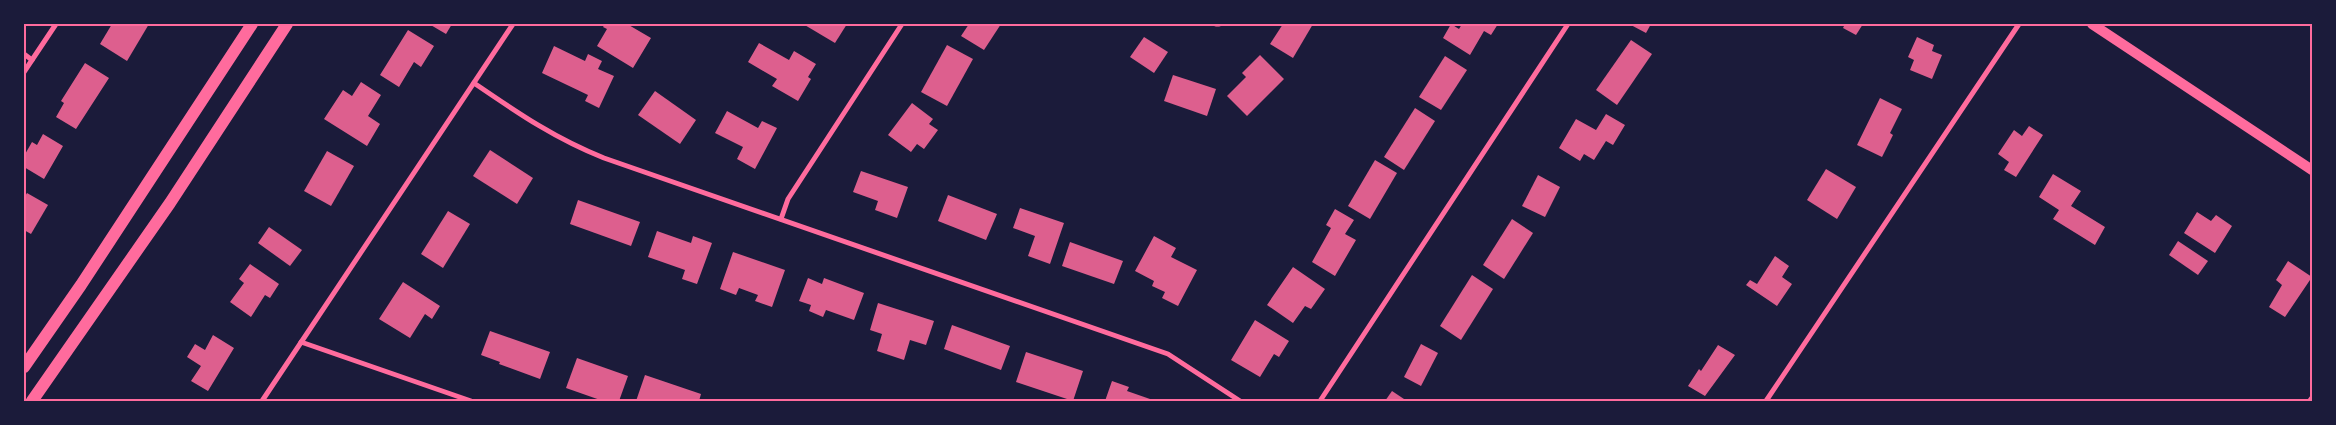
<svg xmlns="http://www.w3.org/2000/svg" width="2336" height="425" viewBox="0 0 2336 425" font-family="'Roboto Condensed',sans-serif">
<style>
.building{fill:#dd5f8e}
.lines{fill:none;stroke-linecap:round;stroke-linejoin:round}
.service{stroke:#ff6b9d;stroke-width:4}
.minor{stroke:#ff6b9d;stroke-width:5}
.secondary{stroke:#ff6b9d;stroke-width:10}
.primary{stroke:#ff6b9d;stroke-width:12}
.neatline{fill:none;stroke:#ff6b9d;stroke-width:2}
</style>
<rect width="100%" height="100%" fill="#1b1b3a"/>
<g class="building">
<polygon points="112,24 149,24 127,61 100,44"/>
<polygon points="429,24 452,24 446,34"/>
<polygon points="605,24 627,24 651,38 633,68 597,46 607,29 603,27"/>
<polygon points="803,24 847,24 835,43"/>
<polygon points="969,24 1001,24 984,50 961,36"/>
<polygon points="1283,24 1313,24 1293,58 1270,44"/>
<polygon points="1451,24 1459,29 1462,24 1498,24 1491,35 1484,31 1470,55 1443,38"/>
<polygon points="1629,24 1651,24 1646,33"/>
<polygon points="1845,24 1863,24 1856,35 1843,28"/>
<polygon points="408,30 434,46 421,67 414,62 399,87 380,75"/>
<polygon points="1144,37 1168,52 1154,73 1130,57"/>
<polygon points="1917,37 1934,45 1932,51 1942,55 1932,79 1910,70 1914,60 1908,57"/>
<polygon points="1631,40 1652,54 1617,105 1596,90"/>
<polygon points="759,43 789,60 794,51 816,64 808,77 811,79 798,101 772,86 777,79 748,62"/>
<polygon points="947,45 973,59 947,106 921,92"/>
<polygon points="554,46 585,61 588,54 602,61 598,69 614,76 599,108 585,101 588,95 542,73"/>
<polygon points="1260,55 1284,79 1247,116 1227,96 1246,77 1242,73"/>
<polygon points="1445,56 1467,70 1441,110 1419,97"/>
<polygon points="85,63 109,78 76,129 56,117 64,103 61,101"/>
<polygon points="1173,75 1216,89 1207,116 1164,101"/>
<polygon points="361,82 381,95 368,116 380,124 367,146 324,119 343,90 352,96"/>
<polygon points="655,91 696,120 680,144 638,115"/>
<polygon points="1880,98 1902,109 1890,133 1893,135 1882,157 1857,145"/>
<polygon points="912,103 933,119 929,124 938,130 924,149 917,144 911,152 888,135"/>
<polygon points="1415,108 1435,121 1404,170 1384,157"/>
<polygon points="727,111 758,128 762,121 777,128 755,169 737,159 743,147 715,133"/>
<polygon points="1606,114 1625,125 1613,145 1606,141 1594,160 1584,154 1580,161 1559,148 1576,119 1596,130"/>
<polygon points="2029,126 2043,135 2016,177 2004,170 2009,162 1998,154 2014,130 2022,136"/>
<polygon points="43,134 63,146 44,179 24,167 24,156 32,142 37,145"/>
<polygon points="490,150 533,178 517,204 473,176"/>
<polygon points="327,151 354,166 331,206 304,191"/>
<polygon points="1375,160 1397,173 1370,219 1348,206"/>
<polygon points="1826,169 1856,187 1837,219 1807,200"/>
<polygon points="861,171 908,187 897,218 875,210 878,201 853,192"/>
<polygon points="2053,174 2081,191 2071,206 2105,227 2095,245 2053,219 2059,210 2039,197"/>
<polygon points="1538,175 1560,187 1545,217 1522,206"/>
<polygon points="27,193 48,205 31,234 24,230 24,198"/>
<polygon points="948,195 997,214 986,240 938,221"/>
<polygon points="578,200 640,222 631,246 570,224"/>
<polygon points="1020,208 1064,223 1050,264 1028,256 1035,236 1013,228"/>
<polygon points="1335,209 1354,220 1345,234 1356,240 1335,276 1312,262 1331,228 1326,225"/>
<polygon points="448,211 470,224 443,268 421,254"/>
<polygon points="2197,212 2211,221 2216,215 2232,226 2215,253 2184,233"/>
<polygon points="1512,219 1533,233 1504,279 1483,265"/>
<polygon points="269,227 302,250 290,266 258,243"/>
<polygon points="657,231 691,243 693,236 712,243 697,284 682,279 685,270 648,257"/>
<polygon points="1154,236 1176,248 1171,257 1197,270 1178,306 1162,298 1165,292 1152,286 1154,281 1135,271"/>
<polygon points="2178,241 2208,261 2198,275 2169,255"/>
<polygon points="1070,242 1123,261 1114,284 1062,266"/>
<polygon points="733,252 785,270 772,307 755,301 758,295 739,288 736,295 720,289"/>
<polygon points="1775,256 1789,266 1782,277 1792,284 1777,306 1746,285 1750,280 1757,284"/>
<polygon points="2288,261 2312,277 2285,317 2269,307 2282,285 2276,280"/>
<polygon points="250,264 279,284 270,298 265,295 251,317 230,302 244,283 239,279"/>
<polygon points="1293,267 1325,289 1311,309 1305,306 1293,323 1267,305"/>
<polygon points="1472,275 1493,289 1461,340 1440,326"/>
<polygon points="808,278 822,284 824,278 864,293 854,320 826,310 823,317 809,311 811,305 799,301"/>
<polygon points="403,282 440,306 432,319 425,314 410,338 379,319"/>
<polygon points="878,303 934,321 926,345 910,340 904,360 877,351 882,334 870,330"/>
<polygon points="1255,320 1289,341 1279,357 1274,354 1260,377 1231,360"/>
<polygon points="952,325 1010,346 1001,370 944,349"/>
<polygon points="490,331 550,352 540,379 499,364 500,362 481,355"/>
<polygon points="213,335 234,348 208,391 191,381 201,366 187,357 195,344 205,350"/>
<polygon points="1421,344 1438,353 1421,386 1404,377"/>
<polygon points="1718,345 1735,355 1705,396 1688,386 1699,369 1701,371"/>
<polygon points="1026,352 1083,371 1073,401 1016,382"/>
<polygon points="577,358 628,376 619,401 603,401 566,388"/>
<polygon points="645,375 701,394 699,401 636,401"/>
<polygon points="1112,381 1129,387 1127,391 1150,399 1149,401 1105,401"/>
<polygon points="1392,391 1407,401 1385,401"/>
</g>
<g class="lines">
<polyline class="service" points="2309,401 2312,397"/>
<g class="minor">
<polyline points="1216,24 1219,24"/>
<polyline points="24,54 32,60"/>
<polyline points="24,72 56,24"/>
<path d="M474 83C518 113 554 138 604 158L1168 354 1240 401"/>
<polyline points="781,219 788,199 902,24"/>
<polyline points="301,342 471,401"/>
<polyline points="262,401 513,24"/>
<polyline points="1320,401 1568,24"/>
<polyline points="1766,401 2019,24"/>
</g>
<polyline class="secondary" points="2092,24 2312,170"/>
<g class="primary">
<polyline points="24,367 81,285 252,24"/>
<polyline points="32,401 170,203 287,24"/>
</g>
</g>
<rect width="2336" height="425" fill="none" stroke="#1b1b3a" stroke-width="50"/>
<rect x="25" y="25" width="2286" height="375" class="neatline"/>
</svg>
